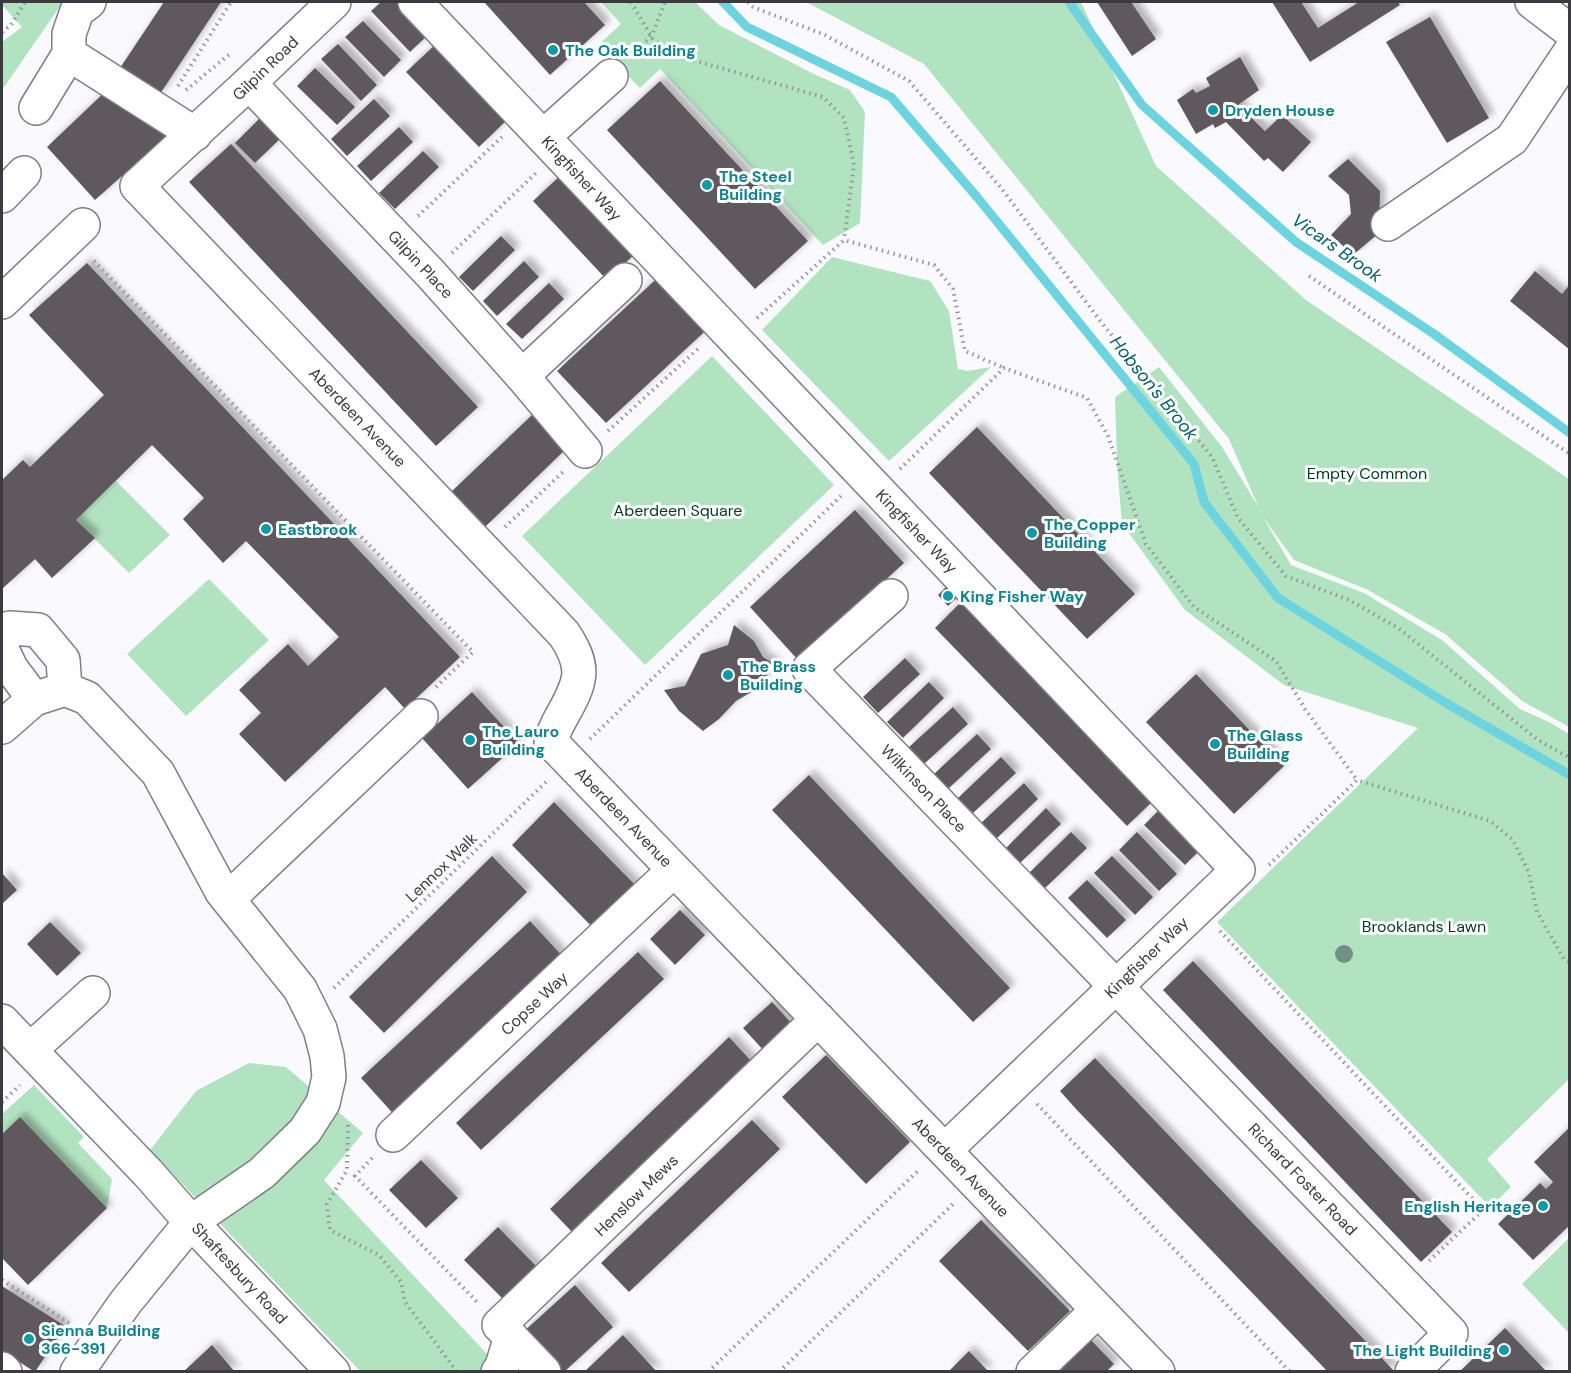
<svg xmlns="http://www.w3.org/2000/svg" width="1571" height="1373" viewBox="0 0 1571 1373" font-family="'DM Sans',sans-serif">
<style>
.green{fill:#b2e3c1}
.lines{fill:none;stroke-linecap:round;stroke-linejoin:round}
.stream{stroke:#6dd3de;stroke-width:9}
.building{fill:#60595f;filter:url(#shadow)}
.minor-casing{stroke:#7e7e87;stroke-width:36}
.path{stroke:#949498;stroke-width:4;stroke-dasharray:1.5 4.5;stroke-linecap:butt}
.minor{stroke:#fff;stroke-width:33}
.tree{fill:#719183}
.culture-dot{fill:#0f9aa8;stroke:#fff;stroke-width:2}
.labels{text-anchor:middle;stroke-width:6;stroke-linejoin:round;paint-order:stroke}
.culture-label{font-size:16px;font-weight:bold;fill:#0d838f;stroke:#fff;text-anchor:start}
.street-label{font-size:16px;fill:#3b3b3f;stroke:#fff}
.park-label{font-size:16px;fill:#013b1e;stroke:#fff}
.water-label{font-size:18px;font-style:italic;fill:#026069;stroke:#fff}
</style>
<defs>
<filter id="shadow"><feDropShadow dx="5.5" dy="-5.5" stdDeviation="3" flood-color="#0004"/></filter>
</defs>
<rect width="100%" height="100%" fill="#fafafe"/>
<g class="green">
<polygon points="2,2 63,2 2,90 2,42 22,27 2,5"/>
<polygon points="601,2 695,2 719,25 814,74 850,90 865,112 860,223 823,245 660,69 640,88 598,45 621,24"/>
<polygon points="806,2 1081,2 1156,166 1306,300 1569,479 1569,727 1522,701 1445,634 1368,590 1294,560 1263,517 1291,565 1364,593 1442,640 1520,709 1549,722 1569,734 1569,1079 1487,1159 1511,1187 1490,1207 1217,922 1418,728 1284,685 1185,610 1122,524 1117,465 1115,397 1159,367 1222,447 1259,508 1229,439 924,64"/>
<polygon points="832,257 930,281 949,311 958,369 967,371 991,367 889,461 762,330"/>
<polygon points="712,356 834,485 645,665 522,536"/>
<polygon points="116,481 170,535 129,573 76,520"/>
<polygon points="209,579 269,640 186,716 127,654"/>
<polygon points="249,1063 286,1067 363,1133 324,1180 503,1371 360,1371 150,1150 196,1091"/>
<polygon points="34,1085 84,1137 78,1143 112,1179 107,1208 20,1117 2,1134 2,1114"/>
<polygon points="1569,1238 1569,1333 1522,1284"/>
</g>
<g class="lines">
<g class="stream">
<polyline points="723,2 747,27 891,97 977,197 1194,464 1204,502 1278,598 1446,703 1570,775"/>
<polyline points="1069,2 1142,105 1296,242 1434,334 1570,433"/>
</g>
</g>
<g class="building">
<polygon points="164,2 221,2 158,97 118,71"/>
<polygon points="381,2 400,2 429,34 410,52 371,11"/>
<polygon points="484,2 584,2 605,25 550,75"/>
<polygon points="1097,2 1131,2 1156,39 1132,56"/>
<polygon points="1272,2 1301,2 1318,28 1359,2 1398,2 1400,5 1310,62"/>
<polygon points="1430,17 1489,118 1447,143 1386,42"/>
<polygon points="363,21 401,60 384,77 345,37"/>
<polygon points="439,41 511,116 479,147 406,72"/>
<polygon points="338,44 377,85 361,101 321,59"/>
<polygon points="1240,57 1259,90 1238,105 1265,131 1282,115 1311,142 1283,172 1268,158 1264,161 1226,122 1215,128 1213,124 1196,134 1177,100 1193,89 1196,93 1210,86 1206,78"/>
<polygon points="315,68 355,107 337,125 297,86"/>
<polygon points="660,81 808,241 755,289 607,130"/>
<polygon points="109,88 146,106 167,136 95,200 47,147"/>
<polygon points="374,99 390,116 347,156 331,139"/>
<polygon points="263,115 283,136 255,163 235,143"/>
<polygon points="399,127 413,142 371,181 357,166"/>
<polygon points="231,144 478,407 436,446 189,182"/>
<polygon points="423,151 439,167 395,209 379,193"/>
<polygon points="1348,159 1380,191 1379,233 1353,255 1331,235 1351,214 1349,195 1328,176"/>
<polygon points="563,173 637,252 607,280 533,201"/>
<polygon points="501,236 515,250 473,291 459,277"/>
<polygon points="524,261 539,277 497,316 483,301"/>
<polygon points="87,263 460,657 405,709 385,687 285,782 239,734 261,713 239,690 288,644 308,666 339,637 246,541 223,563 183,519 204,498 152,445 76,520 95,538 52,578 35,559 2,589 2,480 23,460 30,467 104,395 29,315"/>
<polygon points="666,270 714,323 606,423 557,371"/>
<polygon points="1535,271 1562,294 1570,284 1570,350 1510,301"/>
<polygon points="549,283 564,299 522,339 506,324"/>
<polygon points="532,415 565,450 485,527 451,492"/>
<polygon points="977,427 1135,594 1087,639 929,473"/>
<polygon points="855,510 904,563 798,660 750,607"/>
<polygon points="948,585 959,596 948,606 938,595"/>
<polygon points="962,601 1154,800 1127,826 935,628"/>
<polygon points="734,625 754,641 763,657 776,665 753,691 736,701 719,719 703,731 679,711 664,690 685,686 701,654 728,645"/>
<polygon points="905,658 920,674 878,713 863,697"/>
<polygon points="1196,674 1284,766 1234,814 1146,722"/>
<polygon points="929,682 944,698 903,738 887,722"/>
<polygon points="472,692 519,743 468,789 422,738"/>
<polygon points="953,707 968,724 924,764 909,747"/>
<polygon points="977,734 991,749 948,789 934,774"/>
<polygon points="1001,757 1016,773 973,813 958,798"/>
<polygon points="809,775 1010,988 973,1022 772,810"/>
<polygon points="1024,783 1038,799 996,839 981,823"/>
<polygon points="554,802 642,892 599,934 512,845"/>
<polygon points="1162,807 1202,848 1185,865 1144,825"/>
<polygon points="1046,808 1061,824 1020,863 1006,848"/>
<polygon points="1071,832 1087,848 1044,889 1029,873"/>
<polygon points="1137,832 1177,874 1159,891 1119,850"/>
<polygon points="492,856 527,892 384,1033 349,997"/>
<polygon points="1112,856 1153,897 1135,915 1094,873"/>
<polygon points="2,873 17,890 2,904"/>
<polygon points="1087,880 1126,920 1107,938 1068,898"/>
<polygon points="680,910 705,935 675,965 650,939"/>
<polygon points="530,921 567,961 398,1119 361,1078"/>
<polygon points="50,922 81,953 57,976 27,944"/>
<polygon points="638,952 664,979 481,1150 456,1123"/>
<polygon points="1193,961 1452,1232 1421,1262 1163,990"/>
<polygon points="772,1002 794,1026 766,1053 743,1028"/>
<polygon points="729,1037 753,1063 574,1234 550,1209"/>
<polygon points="826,1055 910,1142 866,1184 782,1097"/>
<polygon points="1095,1058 1377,1353 1395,1372 1328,1372 1076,1109 1060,1091"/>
<polygon points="20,1117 107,1208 28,1285 2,1258 2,1134"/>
<polygon points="752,1120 780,1149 629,1292 601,1263"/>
<polygon points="1570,1127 1570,1225 1533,1260 1498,1224 1540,1183 1546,1189 1553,1182 1534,1162"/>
<polygon points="421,1160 458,1198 426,1228 389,1190"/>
<polygon points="981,1220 1070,1311 1028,1351 939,1261"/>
<polygon points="498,1227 538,1268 504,1300 464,1260"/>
<polygon points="575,1285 613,1327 564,1372 556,1372 521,1334"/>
<polygon points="2,1286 65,1326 35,1372 2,1351"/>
<polygon points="1505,1328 1547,1372 1459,1372"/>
<polygon points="623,1335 657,1372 584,1372"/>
<polygon points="1090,1339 1114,1364 1106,1372 1064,1372 1060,1367"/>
<polygon points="212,1345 235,1372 183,1372"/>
<polygon points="969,1351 989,1372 948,1372"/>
</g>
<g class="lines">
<g class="minor-casing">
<g id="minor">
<path d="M334 2 249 83 137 186 564 634C587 668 581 682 562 716 557 725 553 732 551 742L1158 1372"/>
<polyline points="415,2 1238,870 945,1150"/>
<polyline points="1532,2 1570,31"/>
<polyline points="69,54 195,134"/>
<polyline points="249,83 430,273 522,376 585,451"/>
<polyline points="36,108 69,54 69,34 77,11 89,2"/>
<polyline points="543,137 611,76"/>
<polyline points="2,196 24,173"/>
<polyline points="1388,224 1512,139 1570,52"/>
<polyline points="2,302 83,225"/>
<polyline points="522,376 625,280"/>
<polyline points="891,596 809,669 1451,1333 1412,1372"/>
<polyline points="2,641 10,628 38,630 63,660 65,689 87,698 158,773 222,892 300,989 320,1029 327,1056 329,1077 323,1103 305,1131 262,1173 191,1222 125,1303 77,1372"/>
<polyline points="2,649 11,668 34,699"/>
<polyline points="2,727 34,699 65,689"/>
<polyline points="228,899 421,716"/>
<polyline points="2,1021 148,1173 191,1222 333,1372"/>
<polyline points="30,1050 93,993"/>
<polyline points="393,1135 674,870"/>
<polyline points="2,1369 5,1372"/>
<polyline points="498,1372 501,1369 511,1337"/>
<polyline points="544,1372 499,1325 818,1019"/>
<polyline points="1033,1372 1098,1310"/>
</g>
</g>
<g class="path">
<polyline points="631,2 654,41 675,55 823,97 844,118 854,165 844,240"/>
<polyline points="748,2 753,7 825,35 909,81 1002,189 1101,322 1212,457 1238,518 1286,576 1349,600 1398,628 1538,740 1570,758"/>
<polyline points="2,32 11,25 25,2"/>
<polyline points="633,54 652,35 665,2"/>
<polyline points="178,86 231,2"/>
<polyline points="186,90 231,53"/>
<polyline points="418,216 502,137"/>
<polyline points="452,253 536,173"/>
<polyline points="94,261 473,652 435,688"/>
<polyline points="1309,276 1570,454"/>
<polyline points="757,318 844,240 934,265 953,289 965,351 1004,368"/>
<polyline points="608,431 700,347"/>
<polyline points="900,469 1004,368 1087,398 1108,436 1146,544 1194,607 1276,661 1305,709 1357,780"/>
<polyline points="505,527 563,472"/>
<polyline points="590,739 841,496"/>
<polyline points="1269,865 1357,780 1490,821 1513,840 1529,873 1537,912 1564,959 1570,962"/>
<polyline points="1220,931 1483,1210 1427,1263"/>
<polyline points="334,988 546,782"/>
<polyline points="2,1102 20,1085"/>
<polyline points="1037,1104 1290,1372"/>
<polyline points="348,1125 347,1170 327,1204 330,1230 379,1255 401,1282 405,1302 457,1372"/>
<polyline points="372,1158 355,1176 478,1303"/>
<polyline points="2,1280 69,1323"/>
<polyline points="708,1372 920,1169"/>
<polyline points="779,1372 953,1204"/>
</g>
<use href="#minor" class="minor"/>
</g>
<circle class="tree" cx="1344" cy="954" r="9"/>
<g class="culture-dot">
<circle cx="553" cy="50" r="6"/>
<circle cx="1213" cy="110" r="6"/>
<circle cx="707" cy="185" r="6"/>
<circle cx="266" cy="529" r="6"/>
<circle cx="1032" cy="533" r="6"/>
<circle cx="948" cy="596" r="6"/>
<circle cx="728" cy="675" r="6"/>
<circle cx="470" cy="740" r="6"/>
<circle cx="1215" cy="744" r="6"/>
<circle cx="1543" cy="1206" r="6"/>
<circle cx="29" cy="1339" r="6"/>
<circle cx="1504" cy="1350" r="6"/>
</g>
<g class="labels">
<g class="culture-label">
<text x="565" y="56">The Oak Building</text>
<text x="1225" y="116">Dryden House</text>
<text x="719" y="182">The Steel<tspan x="719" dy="18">Building</tspan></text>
<text x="1044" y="530">The Copper<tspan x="1044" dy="18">Building</tspan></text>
<text x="278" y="535">Eastbrook</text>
<text x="960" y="602">King Fisher Way</text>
<text x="740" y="672">The Brass<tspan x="740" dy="18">Building</tspan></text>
<text x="482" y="737">The Lauro<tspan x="482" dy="18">Building</tspan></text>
<text x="1227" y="741">The Glass<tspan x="1227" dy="18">Building</tspan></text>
<text x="1531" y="1212" text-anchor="end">English Heritage</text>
<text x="41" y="1336">Sienna Building<tspan x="41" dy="18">366-391</tspan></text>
<text x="1492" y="1356" text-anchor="end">The Light Building</text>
</g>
<g class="street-label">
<text transform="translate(265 68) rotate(-44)" y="6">Gilpin Road</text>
<text transform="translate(582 178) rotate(47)" y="6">Kingfisher Way</text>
<text transform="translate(421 264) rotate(47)" y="6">Gilpin Place</text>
<text transform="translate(358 417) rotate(46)" y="6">Aberdeen Avenue</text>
<text transform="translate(917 531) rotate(46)" y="6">Kingfisher Way</text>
<text transform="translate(924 788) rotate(46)" y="6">Wilkinson Place</text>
<text transform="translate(624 817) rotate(46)" y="6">Aberdeen Avenue</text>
<text transform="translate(441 867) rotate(-44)" y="6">Lennox Walk</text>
<text transform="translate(1146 957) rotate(-44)" y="6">Kingfisher Way</text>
<text transform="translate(534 1003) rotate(-43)" y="6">Copse Way</text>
<text transform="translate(961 1167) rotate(46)" y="6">Aberdeen Avenue</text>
<text transform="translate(1303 1179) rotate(46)" y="6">Richard Foster Road</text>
<text transform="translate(636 1195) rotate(-44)" y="6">Henslow Mews</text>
<text transform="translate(240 1273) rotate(47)" y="6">Shaftesbury Road</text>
</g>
<g class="park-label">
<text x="1367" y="479">Empty Common</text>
<text x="678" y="516">Aberdeen Square</text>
<text x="1424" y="932">Brooklands Lawn</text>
</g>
<g class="water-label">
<text transform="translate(1337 248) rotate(35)" y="6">Vicars Brook</text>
<text transform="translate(1154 388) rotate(51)" y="6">Hobson's Brook</text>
</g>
</g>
<rect width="1571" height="1373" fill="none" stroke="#3b3b3f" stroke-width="6"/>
</svg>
